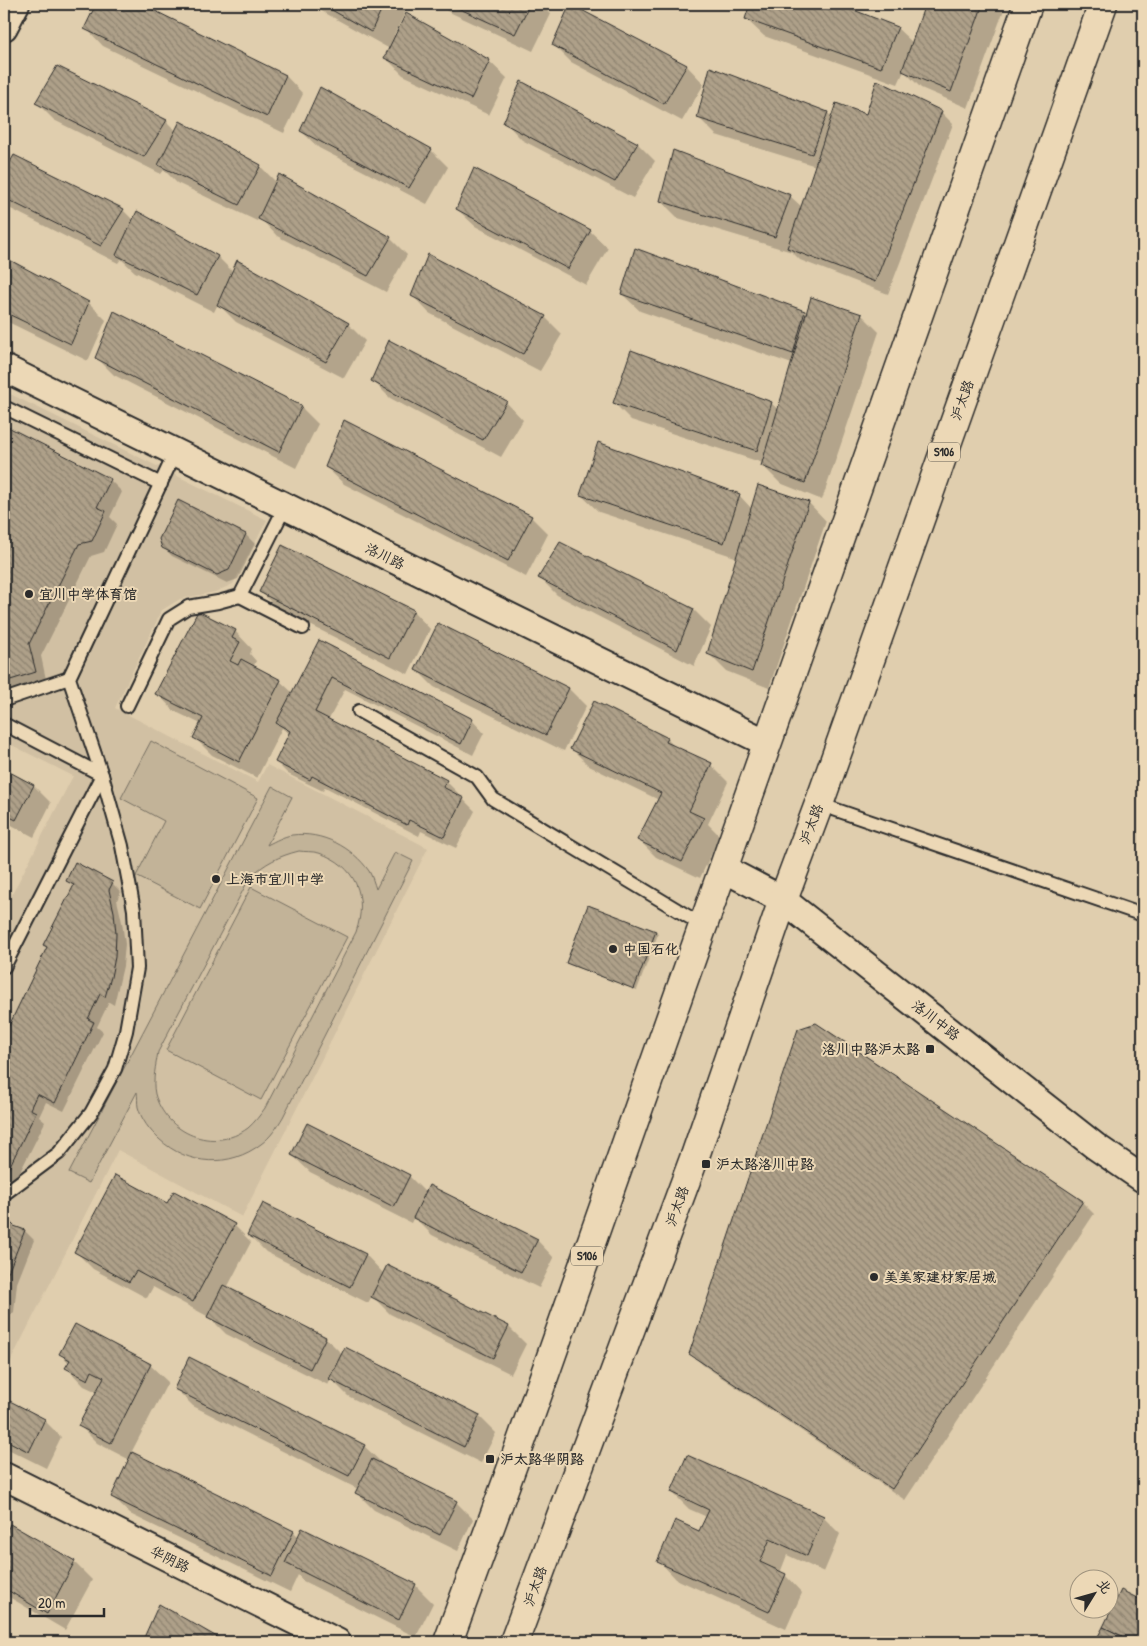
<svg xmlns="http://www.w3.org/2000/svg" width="1147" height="1646" viewBox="0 0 1147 1646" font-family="'Patrick Hand','LXGW WenKai TC',sans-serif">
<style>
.built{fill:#d1c0a3}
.grass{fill:#c2b398;stroke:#766f62;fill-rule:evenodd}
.shadow{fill:#0003}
.building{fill:url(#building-back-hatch);stroke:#2b2b2b}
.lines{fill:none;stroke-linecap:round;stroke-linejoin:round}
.service-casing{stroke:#2b2b2b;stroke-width:16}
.minor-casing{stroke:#2b2b2b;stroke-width:30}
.primary-casing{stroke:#2b2b2b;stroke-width:31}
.service{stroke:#ecd8b6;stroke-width:12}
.minor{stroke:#ecd8b6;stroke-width:26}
.primary{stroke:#ecd8b6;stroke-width:28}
.poi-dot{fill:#2b2b2b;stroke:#ecd8b6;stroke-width:2}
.labels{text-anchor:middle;stroke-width:4;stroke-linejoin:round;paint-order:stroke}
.shield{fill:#ecd8b6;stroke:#655f55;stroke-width:1}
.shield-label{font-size:12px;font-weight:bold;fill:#2b2b2b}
.street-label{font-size:14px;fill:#2b2b2b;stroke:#ecd8b6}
.poi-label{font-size:14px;font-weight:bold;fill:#2b2b2b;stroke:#ecd8b6;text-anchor:start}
</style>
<defs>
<pattern id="building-back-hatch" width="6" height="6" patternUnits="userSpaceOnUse" patternTransform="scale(1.25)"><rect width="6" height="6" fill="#aea089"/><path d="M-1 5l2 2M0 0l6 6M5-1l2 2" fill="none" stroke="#8e8370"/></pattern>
</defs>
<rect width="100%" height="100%" fill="#e0ceae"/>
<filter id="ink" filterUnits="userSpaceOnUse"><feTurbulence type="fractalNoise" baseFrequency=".02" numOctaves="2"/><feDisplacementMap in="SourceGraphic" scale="10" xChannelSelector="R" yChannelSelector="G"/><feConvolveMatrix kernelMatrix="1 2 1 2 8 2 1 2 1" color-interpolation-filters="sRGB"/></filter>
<g filter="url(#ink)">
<polygon class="built" points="4,391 267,520 233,584 215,592 180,599 162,610 115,708 258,782 267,765 428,848 242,1217 118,1150 4,1374 4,910 73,776 4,741"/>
<g class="grass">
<polygon points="151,741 258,798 200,909 136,876 164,821 121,798"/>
<path d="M272 786 292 797 267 845C275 841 284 836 292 835 322 831 352 847 369 871 372 876 374 883 376 889L395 852 413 861 283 1117C277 1127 271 1137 261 1144 230 1168 188 1166 159 1139 150 1131 141 1119 138 1107 137 1102 138 1097 137 1092L89 1183 69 1173ZM299 851C305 852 312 851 319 853 356 865 368 897 356 932L265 1108C260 1115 255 1122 248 1128 213 1154 166 1133 155 1094 152 1080 156 1065 158 1052L250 877C265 863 279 856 299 851Z"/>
<polygon points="251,887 347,937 261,1100 166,1050"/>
</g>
<g class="shadow">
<polygon points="97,4 138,4 286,76 303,94 284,133 103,46 86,28"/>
<polygon points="309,4 409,4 394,35 489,61 507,78 489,115 403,75 386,58 390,49"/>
<polygon points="440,4 540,4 551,14 533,51 447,11"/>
<polygon points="751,4 834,4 897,28 913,43 925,6 919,4 1006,4 968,108 921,88 904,71 898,84 764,36 746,19"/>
<polygon points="571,5 687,66 704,84 682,121 571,62 554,45"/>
<polygon points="522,83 638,144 655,161 633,198 522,140 505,122"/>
<polygon points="37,103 166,121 176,131 180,123 260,166 276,182 390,238 407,255 386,292 277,236 259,217 257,221 177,183 164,170 161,174 54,120"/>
<polygon points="941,112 953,124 888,294 800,260 792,252 678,218 661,201 790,196 802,207 816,166 716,135 699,118 828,113 832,117"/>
<polygon points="301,131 431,150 448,167 427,204 319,148"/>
<polygon points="15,157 123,210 134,221 218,257 233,272 348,324 365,341 344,378 236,322 218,304 214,312 135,272 121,259 118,263 11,209 4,202 4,175"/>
<polygon points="457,209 590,231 608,248 586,285 475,226"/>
<polygon points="4,258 89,303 106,320 88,361 4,320"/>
<polygon points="622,294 804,312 807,315 862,315 879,332 822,500 780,483 762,465 763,463 631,420 614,403 632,352 772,404 779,410 792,364 640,311"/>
<polygon points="412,295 545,317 562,334 540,371 429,313"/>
<polygon points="97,358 301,407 318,424 296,468 114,375"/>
<polygon points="373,381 506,402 523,420 501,457 390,398"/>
<polygon points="6,428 110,480 122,492 110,517 117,524 104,552 91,556 41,656 47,684 4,698 4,433"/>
<polygon points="326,467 531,517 548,534 526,577 344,484"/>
<polygon points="759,487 809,503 826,521 769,688 726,671 709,654 738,558 599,512 581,495 739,495 752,509"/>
<polygon points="179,502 246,535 255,544 238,579 227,583 172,556 163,547"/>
<polygon points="540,578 694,610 711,627 694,666 557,595"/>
<polygon points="261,592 413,611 430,629 408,674 278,609"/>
<polygon points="439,625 569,689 586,706 564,751 434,687 416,669"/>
<polygon points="235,631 252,649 250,654 256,661 253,667 280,681 293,693 319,641 472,720 484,733 473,755 345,689 328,721 446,781 458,793 457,796 463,799 475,811 456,848 421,831 419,836 325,787 323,791 288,774 276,762 290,735 282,728 257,778 212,755 195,738 201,724 174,711 157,693"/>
<polygon points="667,739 675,747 711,765 728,782 708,824 720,836 700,878 656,857 639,840 659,800 589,766 572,749"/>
<polygon points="4,771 34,786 51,803 34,837 4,821"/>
<polygon points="67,881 112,883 121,892 117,900 122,922 125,944 123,966 114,1005 109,1002 97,1027 103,1032 64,1111 46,1102 39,1117 45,1122 14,1184 4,1179 4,1091 8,1082 4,1080 4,1039 48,948 45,945 74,887"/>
<polygon points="4,882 10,889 4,901"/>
<polygon points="655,932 658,934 637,990 570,965 567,962"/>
<polygon points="292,1155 409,1176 426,1193 537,1240 554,1258 539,1288 432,1235 414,1217 411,1223 310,1172"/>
<polygon points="1082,1202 1094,1214 905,1500 703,1365 691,1353"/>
<polygon points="264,1204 366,1255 384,1274 388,1266 509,1327 526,1344 511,1374 390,1314 372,1296 368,1303 266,1252 249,1235"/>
<polygon points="168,1205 234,1225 251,1242 227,1288 326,1338 343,1355 479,1416 496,1433 481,1463 348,1396 331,1379 328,1385 226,1334 209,1317 153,1287 147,1298 93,1269 76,1252"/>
<polygon points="4,1216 14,1227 25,1231 34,1240 17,1283 14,1312 9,1317 4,1319"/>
<polygon points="61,1354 150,1365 168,1382 131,1453 294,1532 299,1537 303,1529 415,1585 433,1603 416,1637 303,1581 298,1575 290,1592 130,1514 112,1497 130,1460 97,1443 80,1426 97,1392 84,1386 67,1368 69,1363"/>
<polygon points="175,1388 364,1446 382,1463 381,1465 456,1502 473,1519 458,1551 374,1510 357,1493 358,1489 193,1406"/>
<polygon points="4,1400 44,1420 61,1437 46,1468 4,1447"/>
<polygon points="672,1492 823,1517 840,1534 824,1572 787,1555 780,1573 785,1575 802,1593 786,1629 676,1579 659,1561 700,1533 707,1517 689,1509"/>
<polygon points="11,1526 74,1562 92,1580 65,1630 4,1594 4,1541"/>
<polygon points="1121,1592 1143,1602 1143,1642 1097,1642"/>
<polygon points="160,1606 224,1642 143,1642"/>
<polygon points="609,1638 618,1642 607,1642"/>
</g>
<g class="building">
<polygon points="96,4 141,4 286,75 267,117 84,29"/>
<polygon points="321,4 384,4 371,32"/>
<polygon points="449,4 530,4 515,34"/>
<polygon points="570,4 687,65 664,104 552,45"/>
<polygon points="750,4 838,4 898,27 881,68 745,19"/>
<polygon points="925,4 983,4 951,92 902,71"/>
<polygon points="406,13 490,60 471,99 384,58"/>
<polygon points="57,66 167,120 144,157 35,103"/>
<polygon points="710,67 828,112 812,154 697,118"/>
<polygon points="877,80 942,111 875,282 787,248 836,103 866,114"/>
<polygon points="521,81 638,143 615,182 503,123"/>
<polygon points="320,87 432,149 409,188 300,131"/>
<polygon points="180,121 261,165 239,205 158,165"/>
<polygon points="673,150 791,195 775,237 660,201"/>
<polygon points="14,155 124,209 101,246 4,198 4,173"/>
<polygon points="474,168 591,230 568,269 456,209"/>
<polygon points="279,174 391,237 368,276 258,219"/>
<polygon points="137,211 218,256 197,295 116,255"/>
<polygon points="635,248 805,311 793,354 621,294"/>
<polygon points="428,254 546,316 523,354 411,296"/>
<polygon points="4,257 89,302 71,344 4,312"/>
<polygon points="237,260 349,323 326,362 217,305"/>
<polygon points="811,297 862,314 805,483 761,466"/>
<polygon points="114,311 302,406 279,452 95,358"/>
<polygon points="389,340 507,401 483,440 371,381"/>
<polygon points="631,350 772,402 757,451 613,403"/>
<polygon points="344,420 532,516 508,561 325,467"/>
<polygon points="6,426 111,479 97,507 106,511 92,541 79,544 29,644 36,672 4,682 4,431"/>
<polygon points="598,442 740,494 724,543 580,495"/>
<polygon points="758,485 809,502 752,672 707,654"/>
<polygon points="178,500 246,534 229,570 217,575 162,548 159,539"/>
<polygon points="560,542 694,609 677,650 538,578"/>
<polygon points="282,545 414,610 390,658 259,592"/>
<polygon points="198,611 236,630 232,638 240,642 230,661 238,665 241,659 281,680 239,762 193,738 203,718 155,694"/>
<polygon points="438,623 569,688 546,735 415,670"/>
<polygon points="319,640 473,719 461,744 332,678 315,712 447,780 443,787 464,798 444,837 409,820 407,825 312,776 310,780 275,762 290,731 276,723"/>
<polygon points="594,701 668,738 666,742 712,763 689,811 704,818 682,862 637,840 661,793 570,749"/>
<polygon points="4,769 34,785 16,820 4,814"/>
<polygon points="75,862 113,882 109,890 114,912 116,934 115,957 111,977 105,997 100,994 88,1019 94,1022 55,1103 37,1094 30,1109 36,1112 5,1176 4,1088 8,1079 4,1077 4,1036 47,947 43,945 74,885 66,881"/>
<polygon points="588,905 656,931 634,989 566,963"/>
<polygon points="816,1023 1083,1201 892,1489 689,1354 798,1029"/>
<polygon points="307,1123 410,1175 394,1207 291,1155"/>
<polygon points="115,1175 167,1203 174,1191 235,1224 193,1302 136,1271 129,1282 74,1252"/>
<polygon points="429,1185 538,1239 521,1272 413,1218"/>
<polygon points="263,1203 366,1254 350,1287 247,1235"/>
<polygon points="4,1216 14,1226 25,1230 8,1273 7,1293 4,1304"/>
<polygon points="387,1265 509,1326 493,1358 371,1297"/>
<polygon points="223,1285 326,1337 310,1369 207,1317"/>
<polygon points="75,1324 151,1364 111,1443 78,1426 104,1377 92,1371 88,1380 65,1368 70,1360 59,1354"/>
<polygon points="345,1347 480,1415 464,1447 329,1379"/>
<polygon points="189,1357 365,1445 349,1476 174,1389"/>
<polygon points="4,1398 45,1419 29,1452 4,1439"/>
<polygon points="132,1452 294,1531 272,1576 111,1497"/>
<polygon points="687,1455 824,1516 807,1556 770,1539 760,1562 786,1574 769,1612 657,1562 675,1520 699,1531 709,1510 671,1492"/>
<polygon points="372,1459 457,1501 440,1535 355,1493"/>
<polygon points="10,1524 75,1561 47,1614 4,1588 4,1538"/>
<polygon points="302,1528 416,1584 399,1620 285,1563"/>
<polygon points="1121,1590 1143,1601 1143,1642 1119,1642 1122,1636 1103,1627"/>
<polygon points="159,1604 224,1641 223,1642 142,1642"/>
<polygon points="1103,1627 1122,1636 1119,1642 1095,1642"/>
</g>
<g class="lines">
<g class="service-casing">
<g id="service">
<polyline points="4,409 6,408 161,484"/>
<polyline points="240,596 303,628"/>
<polyline points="4,700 69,678"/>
<polyline points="127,706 169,619 188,607 218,602 240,596 285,507"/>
<polyline points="359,711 477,777 493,799 704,926"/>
<polyline points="4,724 102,775 4,967"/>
<polyline points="819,804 1143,915"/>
<polyline points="4,1194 59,1153 91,1113 115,1069 126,1031 137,968 134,910 122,846 102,775 69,678 175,453"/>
</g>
</g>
<g class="minor-casing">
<g id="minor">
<polyline points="4,27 16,4"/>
<polyline points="4,368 767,743"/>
<polyline points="724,869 783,900 1095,1146 1143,1179"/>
<polyline points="4,1476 337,1642"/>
</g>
</g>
<g class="primary-casing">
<g id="primary">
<polyline points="448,1642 516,1456 1028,4"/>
<polyline points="514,1642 695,1156 783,900 819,804 1103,4"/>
</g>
</g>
<use href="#service" class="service"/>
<use href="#minor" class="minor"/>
<use href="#primary" class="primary"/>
</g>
</g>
<g class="poi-dot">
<circle cx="29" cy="594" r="5"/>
<circle cx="216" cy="879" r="5"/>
<circle cx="613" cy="949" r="5"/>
<rect x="925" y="1044" width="10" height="10" rx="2.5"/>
<rect x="701" y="1159" width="10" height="10" rx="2.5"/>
<circle cx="874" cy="1277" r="5"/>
<rect x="485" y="1454" width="10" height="10" rx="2.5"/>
</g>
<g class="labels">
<g class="shield">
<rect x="928" y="442.5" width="32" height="19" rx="4"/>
<rect x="571" y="1246.5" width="32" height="19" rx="4"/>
</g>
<g class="shield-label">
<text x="944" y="456">S106</text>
<text x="587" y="1260">S106</text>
</g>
<g class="street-label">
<text transform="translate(962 400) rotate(-70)" y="5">沪太路</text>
<text transform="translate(385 556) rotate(26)" y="5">洛川路</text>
<text transform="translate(811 824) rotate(-69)" y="5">沪太路</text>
<text transform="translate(936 1020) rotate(38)" y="5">洛川中路</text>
<text transform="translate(677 1206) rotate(-70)" y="5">沪太路</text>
<text transform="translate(170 1559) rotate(26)" y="5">华阴路</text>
<text transform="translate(535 1586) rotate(-70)" y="5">沪太路</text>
</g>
<g class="poi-label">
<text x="39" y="599">宜川中学体育馆</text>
<text x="226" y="884">上海市宜川中学</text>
<text x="623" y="954">中国石化</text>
<text x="920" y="1054" text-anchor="end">洛川中路沪太路</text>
<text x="716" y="1169">沪太路洛川中路</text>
<text x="884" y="1282">美美家建材家居城</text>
<text x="500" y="1464">沪太路华阴路</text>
</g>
</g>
<rect width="1147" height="1646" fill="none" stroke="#ecd8b6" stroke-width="20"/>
<rect x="10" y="10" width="1127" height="1626" fill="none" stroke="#2b2b2b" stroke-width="2" filter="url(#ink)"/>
<g transform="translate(1094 1594) rotate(53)"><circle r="24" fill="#ecd8b6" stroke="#9f937e"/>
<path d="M0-4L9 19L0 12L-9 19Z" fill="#2b2b2b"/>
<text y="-8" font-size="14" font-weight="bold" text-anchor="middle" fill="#2b2b2b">北</text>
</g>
<path d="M30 1608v8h74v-8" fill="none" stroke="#2b2b2b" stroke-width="2.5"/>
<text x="38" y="1608" font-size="15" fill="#2b2b2b" stroke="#ecd8b6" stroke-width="4" paint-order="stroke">20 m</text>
</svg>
